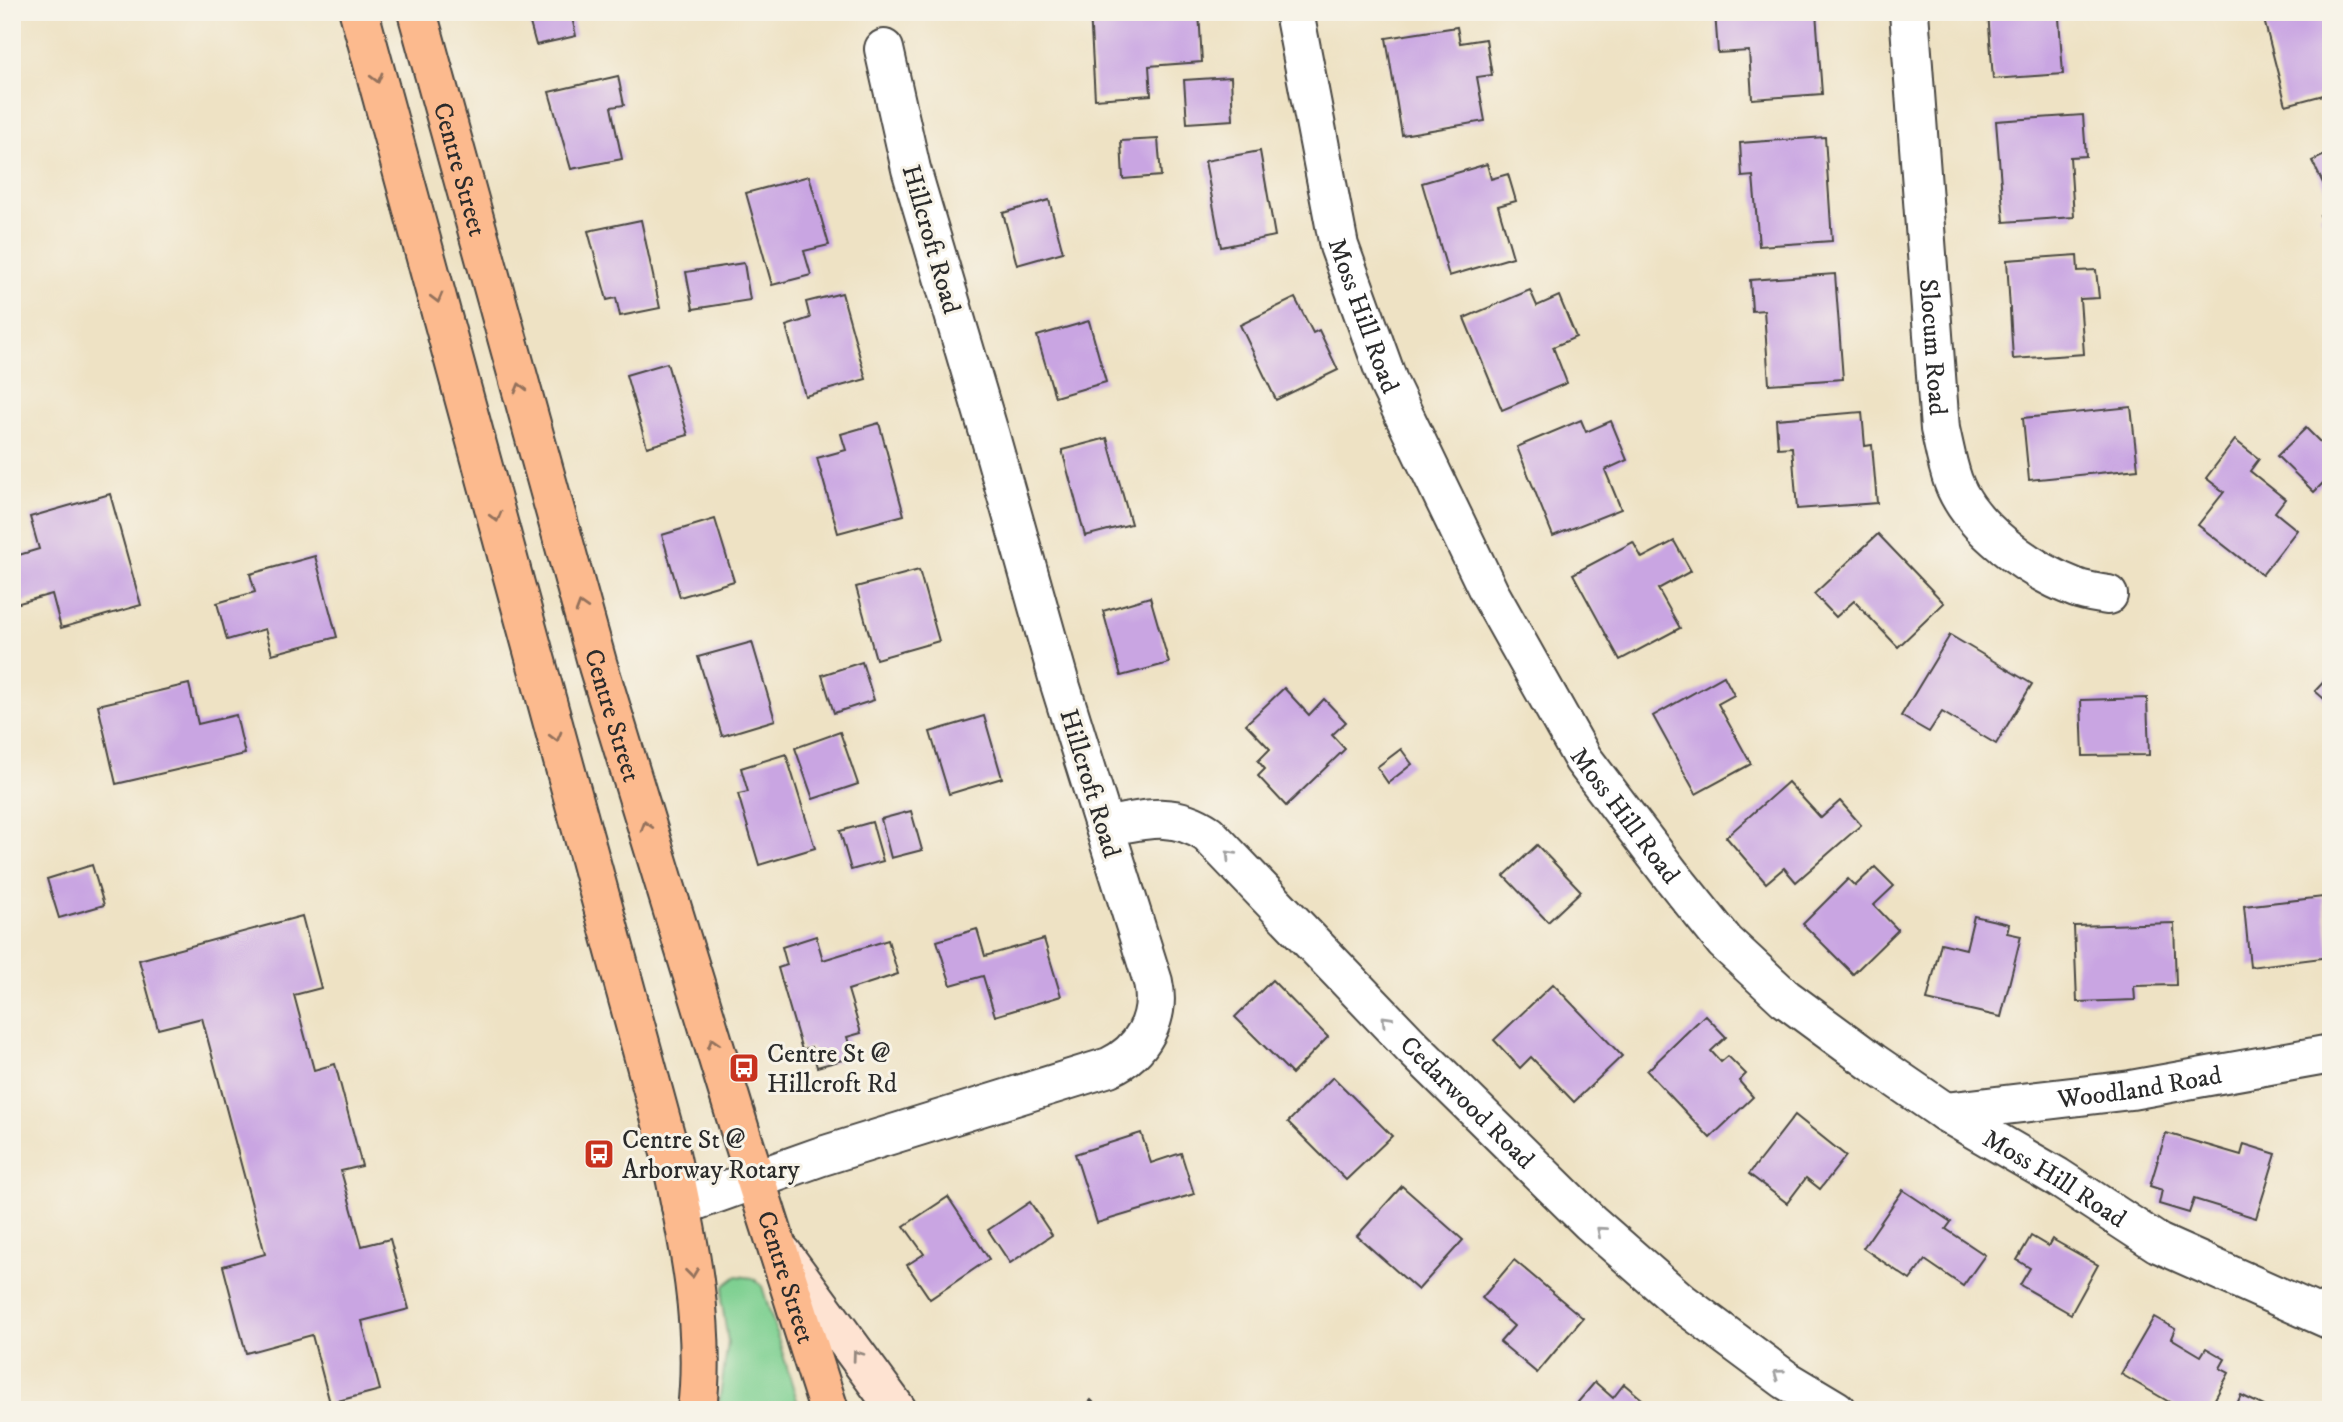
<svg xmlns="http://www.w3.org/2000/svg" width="2343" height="1422" viewBox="0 0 2343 1422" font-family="'IM FELL DW Pica',serif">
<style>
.green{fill:#7ed091;stroke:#547e5e;stroke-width:2}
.building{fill:#c9a5e2}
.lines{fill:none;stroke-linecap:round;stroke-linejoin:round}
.street-casing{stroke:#484642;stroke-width:42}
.secondary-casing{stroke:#484642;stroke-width:42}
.highway-casing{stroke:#484642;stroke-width:42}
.street{stroke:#fff;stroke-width:38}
.secondary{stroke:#fee3d2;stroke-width:38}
.highway{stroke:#fcba8e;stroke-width:38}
.oneway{stroke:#94725c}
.oneway2{stroke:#a0a0a0}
.oneway3{stroke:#94877e}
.labels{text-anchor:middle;stroke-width:6;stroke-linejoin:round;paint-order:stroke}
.street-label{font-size:26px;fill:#2b2b2b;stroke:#f7f3e8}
.poi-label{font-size:26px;fill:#2b2b2b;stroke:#f7f3e8;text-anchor:start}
</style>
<rect width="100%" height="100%" fill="#f7f3e8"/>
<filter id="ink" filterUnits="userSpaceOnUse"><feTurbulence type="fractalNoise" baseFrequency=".0143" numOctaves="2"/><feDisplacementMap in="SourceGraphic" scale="14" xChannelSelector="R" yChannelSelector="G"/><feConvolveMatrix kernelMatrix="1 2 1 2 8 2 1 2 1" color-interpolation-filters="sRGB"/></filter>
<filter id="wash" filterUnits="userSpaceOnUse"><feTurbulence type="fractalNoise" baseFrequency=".00686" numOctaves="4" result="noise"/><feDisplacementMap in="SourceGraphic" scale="28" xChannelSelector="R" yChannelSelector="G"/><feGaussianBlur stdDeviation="1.57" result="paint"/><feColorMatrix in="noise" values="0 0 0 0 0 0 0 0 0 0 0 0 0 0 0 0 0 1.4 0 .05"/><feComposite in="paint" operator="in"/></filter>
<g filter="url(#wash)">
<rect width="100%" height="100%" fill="#eee2c4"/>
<polygon class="green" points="737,1276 753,1278 762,1286 800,1410 718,1410 728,1342 722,1303 724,1286"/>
<g id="blocks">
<g class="building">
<polygon points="527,12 571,12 576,36 536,45"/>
<polygon points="1090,12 1199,12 1202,62 1149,66 1151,95 1095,99"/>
<polygon points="1715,12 1816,12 1822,94 1752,99 1749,51 1718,53"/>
<polygon points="1988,12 2076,12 2077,17 2059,18 2063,74 1993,79"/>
<polygon points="2262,12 2331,12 2331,93 2286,105"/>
<polygon points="1457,27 1460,43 1486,39 1492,75 1477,77 1485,121 1402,135 1386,38"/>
<polygon points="618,76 624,105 611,107 622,159 571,169 549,92"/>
<polygon points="1231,77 1233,120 1187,123 1184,80"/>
<polygon points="2083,115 2086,156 2070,157 2074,217 2004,222 1996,121"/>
<polygon points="1825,137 1832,241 1759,246 1753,176 1742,177 1740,143"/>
<polygon points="1158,139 1161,176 1123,179 1121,141"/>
<polygon points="1260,151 1275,236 1221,247 1205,161"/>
<polygon points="2331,152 2331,199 2312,161"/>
<polygon points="1487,164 1491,179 1508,174 1516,201 1498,206 1513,257 1449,276 1422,183"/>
<polygon points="809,176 829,245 804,251 811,275 772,285 746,193"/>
<polygon points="1049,200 1063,252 1017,265 1003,213"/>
<polygon points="2331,210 2331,238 2320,215"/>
<polygon points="641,220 660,308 620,316 616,298 607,300 588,231"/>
<polygon points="2077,255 2078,271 2096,270 2099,298 2080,299 2084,354 2013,359 2007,260"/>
<polygon points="744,263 750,300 693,309 686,272"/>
<polygon points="1835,274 1843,379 1769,384 1764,310 1752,311 1750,280"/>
<polygon points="1530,290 1537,306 1559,296 1576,337 1553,347 1567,383 1502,410 1464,318"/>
<polygon points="842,293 866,379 805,396 786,326 810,318 806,302"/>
<polygon points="1295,298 1313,333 1319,330 1338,370 1276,400 1240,325"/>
<polygon points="1089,321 1106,382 1055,397 1037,336"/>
<polygon points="667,363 688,435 647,447 626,375"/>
<polygon points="2131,407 2138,469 2029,480 2023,418"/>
<polygon points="1862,412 1865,446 1872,445 1877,503 1797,509 1792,447 1778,448 1776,419"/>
<polygon points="1581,420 1586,432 1611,421 1627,460 1605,470 1621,509 1553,536 1517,447"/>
<polygon points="879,423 904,515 838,533 817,458 846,450 841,434"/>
<polygon points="2306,428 2331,453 2331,475 2314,492 2277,456"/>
<polygon points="1107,438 1131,524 1085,536 1062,450"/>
<polygon points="2235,440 2259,459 2250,471 2285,499 2275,512 2297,530 2262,575 2198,525 2224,492 2206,478"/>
<polygon points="110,494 141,605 61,628 52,594 12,605 12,557 39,549 30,517"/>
<polygon points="715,519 734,581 680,597 662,535"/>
<polygon points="1878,534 1944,603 1898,647 1854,601 1836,617 1814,594"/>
<polygon points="1674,541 1691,571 1658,589 1680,628 1620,660 1573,574 1633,542 1642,558"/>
<polygon points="315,556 337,637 272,654 265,629 227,640 217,603 255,592 250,574"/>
<polygon points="919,570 939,641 876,659 856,587"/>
<polygon points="1150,597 1169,663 1121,676 1103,611"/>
<polygon points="1950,635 2032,684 1996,744 1942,712 1929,732 1901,716"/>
<polygon points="752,642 775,720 722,736 698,657"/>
<polygon points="862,662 874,700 834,713 822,675"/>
<polygon points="2331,674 2331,705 2315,691"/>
<polygon points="1724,676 1734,695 1718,704 1751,764 1696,794 1653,716"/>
<polygon points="189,684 198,724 236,715 245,754 116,784 98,705"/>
<polygon points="1284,688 1309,715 1324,699 1346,722 1332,735 1345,749 1286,806 1258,776 1265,769 1258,761 1270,749 1246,724"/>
<polygon points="2147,698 2149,755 2083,756 2081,700"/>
<polygon points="984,716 1002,778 949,794 930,732"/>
<polygon points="840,732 858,784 813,799 795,748"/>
<polygon points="1401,749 1412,764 1388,783 1377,767"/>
<polygon points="786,754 815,848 759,865 738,794 748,792 741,768"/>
<polygon points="1788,782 1821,818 1840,801 1861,825 1796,882 1784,868 1766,883 1726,837"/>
<polygon points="911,811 922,850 891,858 881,819"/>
<polygon points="872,822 883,861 851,870 840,831"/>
<polygon points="1537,845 1581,891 1548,922 1504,876"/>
<polygon points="92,865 104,905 59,918 47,879"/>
<polygon points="1875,867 1894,886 1874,905 1898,930 1853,974 1803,924 1848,879 1855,886"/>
<polygon points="2323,897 2330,957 2250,967 2244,906"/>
<polygon points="302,916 321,988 294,995 314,1070 335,1064 362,1166 341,1171 362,1246 390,1239 409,1309 362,1321 380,1390 330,1403 312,1335 246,1353 223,1266 265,1254 202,1018 158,1029 139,960"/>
<polygon points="1974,916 2009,924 2007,933 2021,936 2001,1017 1927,1000 1941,943 1966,949"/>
<polygon points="2174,923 2176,985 2134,986 2135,1000 2077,1002 2074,926"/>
<polygon points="977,929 985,956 1044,939 1061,996 995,1016 983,976 951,985 937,941"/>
<polygon points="816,936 823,960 888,940 898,974 848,990 861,1033 847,1037 853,1057 817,1067 811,1047 802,1050 778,968 787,965 782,947"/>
<polygon points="1272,980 1328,1037 1292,1074 1235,1017"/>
<polygon points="1553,984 1622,1056 1574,1102 1531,1057 1520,1068 1494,1040"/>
<polygon points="1705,1015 1726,1037 1711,1051 1721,1062 1728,1056 1746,1074 1739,1081 1753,1097 1710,1138 1647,1071"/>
<polygon points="1333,1077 1392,1136 1346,1180 1288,1122"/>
<polygon points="1795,1115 1846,1156 1820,1189 1806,1178 1787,1203 1749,1174"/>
<polygon points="1141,1133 1151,1163 1181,1153 1194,1194 1097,1223 1075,1154"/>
<polygon points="2166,1133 2241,1155 2244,1144 2276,1154 2256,1218 2194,1199 2189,1213 2159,1204 2162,1190 2150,1186"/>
<polygon points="1402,1186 1463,1240 1418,1290 1357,1236"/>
<polygon points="1903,1190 1951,1222 1946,1229 1985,1255 1963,1286 1925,1260 1910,1280 1863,1248"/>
<polygon points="948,1197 989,1259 930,1299 907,1265 924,1254 904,1226"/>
<polygon points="1030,1202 1052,1235 1010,1263 988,1230"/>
<polygon points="2031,1236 2048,1246 2052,1239 2098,1265 2071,1314 2020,1285 2030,1268 2017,1260"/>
<polygon points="1514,1260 1583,1318 1537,1373 1500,1342 1514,1326 1482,1298"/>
<polygon points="2154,1317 2175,1329 2171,1338 2201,1356 2206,1348 2225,1359 2220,1368 2229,1373 2209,1410 2183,1410 2121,1374"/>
<polygon points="1595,1382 1613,1398 1624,1384 1655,1410 1575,1410 1573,1408"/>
<polygon points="2241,1395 2264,1406 2262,1410 2234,1410"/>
<polygon points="1091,1400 1101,1410 1082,1410"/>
<polygon points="321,1403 323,1410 301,1410 301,1409"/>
</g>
</g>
</g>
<g filter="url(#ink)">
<use href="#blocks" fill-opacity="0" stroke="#484642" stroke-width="2"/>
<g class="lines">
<g class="street-casing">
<g id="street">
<path id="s1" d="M1294 12 1339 246 1389 384 1489 592 1583 759 1671 875 1725 942 1785 998 1872 1062 1945 1112 2057 1177 2158 1243 2331 1320"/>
<path id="s2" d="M1909 12 1940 429C1944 446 1947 464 1953 481 1970 528 2031 571 2076 588 2086 592 2097 593 2108 595"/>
<path id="s3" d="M1105 827C1143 820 1173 810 1208 834L1413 1048 1590 1222 1681 1302 1786 1380 1836 1410"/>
<path id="s4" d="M1945 1112 2131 1090 2331 1054"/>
<path d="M681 1206 819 1157 1109 1067C1142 1052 1161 1018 1153 982L1059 681 990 436 911 169 884 49"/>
</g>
</g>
<g class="secondary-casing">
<polyline id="secondary" points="782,1253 897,1410"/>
</g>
<g class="highway-casing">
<g id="highway">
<path d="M359 12 670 1153C688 1237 707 1324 697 1410"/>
<path id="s5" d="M417 12 598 666 742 1137 829 1410"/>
</g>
</g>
<use href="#street" class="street"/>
<use href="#secondary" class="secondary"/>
<use href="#highway" class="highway"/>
</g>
<defs><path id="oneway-chevron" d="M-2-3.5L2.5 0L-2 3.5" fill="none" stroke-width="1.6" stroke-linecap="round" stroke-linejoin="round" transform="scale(1.75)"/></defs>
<g class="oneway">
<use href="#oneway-chevron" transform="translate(377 78) rotate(75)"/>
<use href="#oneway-chevron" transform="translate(437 298) rotate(75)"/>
<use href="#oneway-chevron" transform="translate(520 388) rotate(-105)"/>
<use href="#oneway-chevron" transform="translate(496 517) rotate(75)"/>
<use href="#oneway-chevron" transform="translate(581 607) rotate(-107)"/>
<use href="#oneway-chevron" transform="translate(556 737) rotate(75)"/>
<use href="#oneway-chevron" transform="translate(646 826) rotate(-107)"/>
<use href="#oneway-chevron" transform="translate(713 1043) rotate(-107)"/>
<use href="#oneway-chevron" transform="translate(692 1273) rotate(83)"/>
</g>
<g class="oneway2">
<use href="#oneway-chevron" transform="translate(1230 855) rotate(-134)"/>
<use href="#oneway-chevron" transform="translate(1386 1020) rotate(-134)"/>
<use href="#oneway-chevron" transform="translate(1601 1231) rotate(-139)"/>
<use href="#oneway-chevron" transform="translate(1778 1374) rotate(-144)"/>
</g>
<use class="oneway3" href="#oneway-chevron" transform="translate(857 1355) rotate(-126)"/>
</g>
<defs>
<g id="bus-square" transform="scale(1.575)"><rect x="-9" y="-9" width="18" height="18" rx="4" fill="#c8321e" stroke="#f7f3e8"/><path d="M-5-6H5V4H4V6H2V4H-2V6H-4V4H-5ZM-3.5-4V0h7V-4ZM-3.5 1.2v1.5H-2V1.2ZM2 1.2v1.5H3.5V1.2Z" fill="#fff"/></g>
</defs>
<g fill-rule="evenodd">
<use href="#bus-square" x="744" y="1068"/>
<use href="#bus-square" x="599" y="1154"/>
</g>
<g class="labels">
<g class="street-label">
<text dy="9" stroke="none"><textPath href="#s5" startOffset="163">Centre Street</textPath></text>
<text transform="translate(932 239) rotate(74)" y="9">Hillcroft Road</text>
<text dy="9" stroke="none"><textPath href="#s1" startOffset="312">Moss Hill Road</textPath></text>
<text dy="9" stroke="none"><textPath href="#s2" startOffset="336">Slocum Road</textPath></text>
<text dy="9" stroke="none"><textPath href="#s5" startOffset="730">Centre Street</textPath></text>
<text transform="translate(1091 783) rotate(73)" y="9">Hillcroft Road</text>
<text dy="9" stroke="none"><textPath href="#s1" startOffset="878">Moss Hill Road</textPath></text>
<text dy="9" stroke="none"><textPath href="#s4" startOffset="196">Woodland Road</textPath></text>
<text dy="9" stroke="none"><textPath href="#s3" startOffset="480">Cedarwood Road</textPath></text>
<text dy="9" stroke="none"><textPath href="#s1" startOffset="1446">Moss Hill Road</textPath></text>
<text dy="9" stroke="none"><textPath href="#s5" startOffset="1318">Centre Street</textPath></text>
</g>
<g class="poi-label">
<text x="767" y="1062">Centre St @<tspan x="767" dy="30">Hillcroft Rd</tspan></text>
<text x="622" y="1148">Centre St @<tspan x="622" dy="30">Arborway Rotary</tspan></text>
</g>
</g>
<rect width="2343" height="1422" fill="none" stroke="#f7f3e8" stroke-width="42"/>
</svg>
